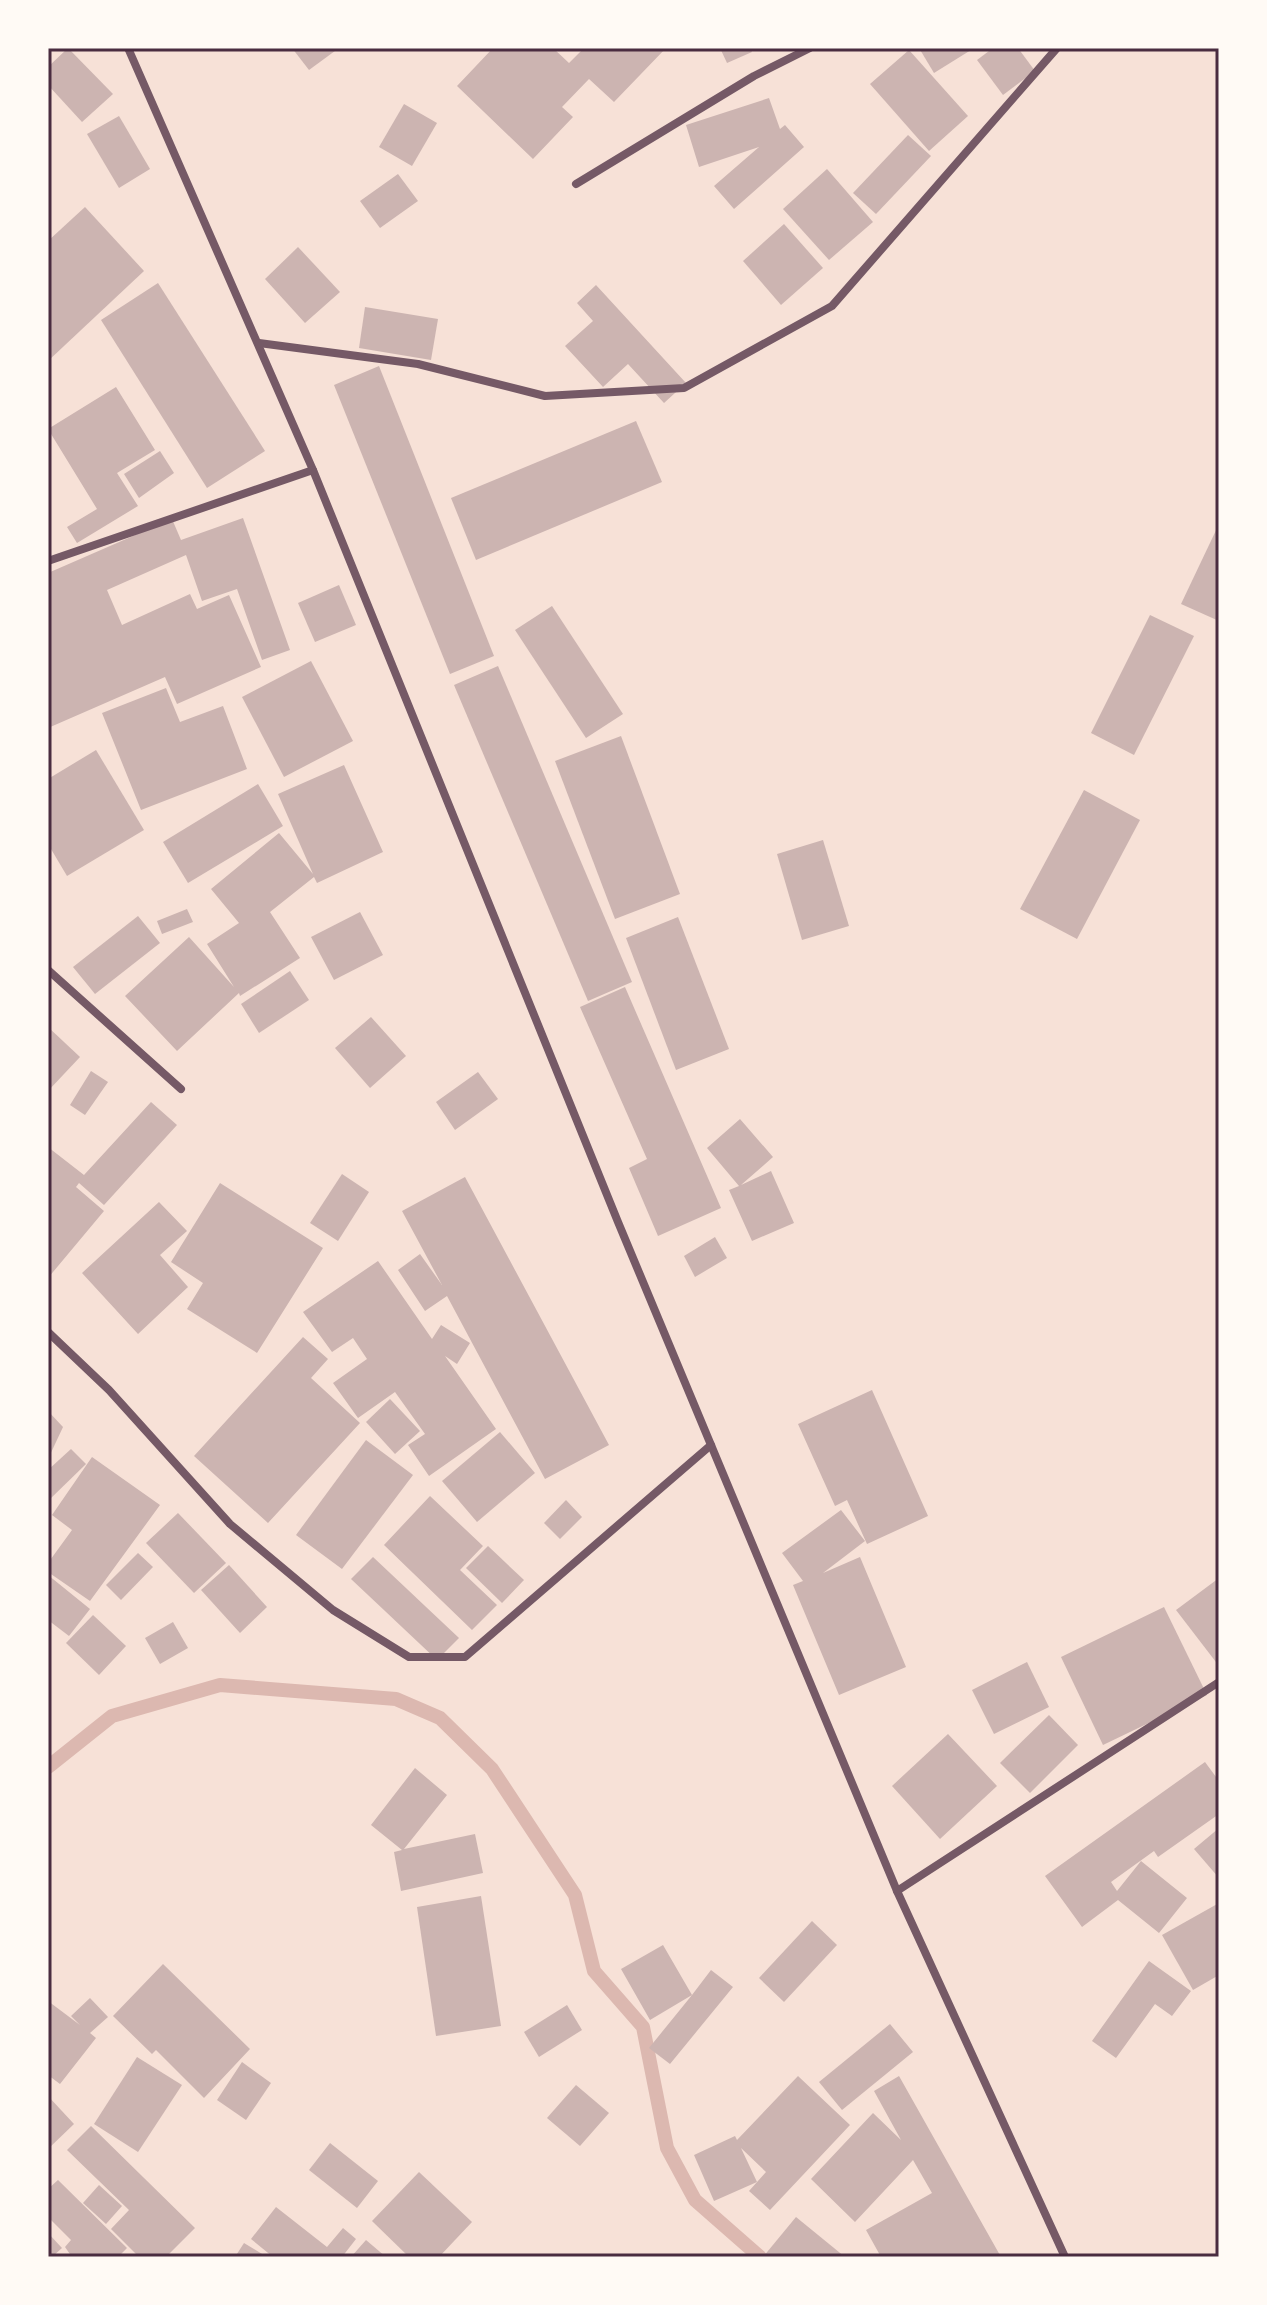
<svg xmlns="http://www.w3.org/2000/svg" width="1267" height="2305" viewBox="0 0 1267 2305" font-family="Arial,sans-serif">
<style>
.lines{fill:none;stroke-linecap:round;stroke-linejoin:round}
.stream{stroke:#dcb8b0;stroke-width:14}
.building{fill:#ccb4b1}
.minor{stroke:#755966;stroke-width:8}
.neatline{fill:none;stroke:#4a2c40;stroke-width:3}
</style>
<rect width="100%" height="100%" fill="#f7e1d7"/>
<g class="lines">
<polyline class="stream" points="48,1767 112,1716 220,1685 396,1699 440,1718 492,1769 575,1895 594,1971 643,2027 667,2148 695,2200 760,2257"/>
</g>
<g class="building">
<polygon points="68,48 113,94 82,122 48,85 48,67"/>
<polygon points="292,48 339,48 309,70"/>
<polygon points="493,48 553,48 569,63 584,48 666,48 614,102 589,79 562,107 573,117 533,159 457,86"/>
<polygon points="720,48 750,48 752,52 727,63"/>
<polygon points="919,48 970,48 971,50 934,73"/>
<polygon points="993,48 1018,48 1035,71 1003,95 977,60"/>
<polygon points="909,50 968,116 929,151 870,84"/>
<polygon points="769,98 780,129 785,125 804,147 734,209 714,186 759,147 699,167 686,125"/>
<polygon points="404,104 437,123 412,166 379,147"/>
<polygon points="119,116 150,169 119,188 87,134"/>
<polygon points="908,135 931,156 876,214 853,193"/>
<polygon points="827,169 873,222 829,260 783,209"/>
<polygon points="398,174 418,201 380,228 360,201"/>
<polygon points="85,207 144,271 48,361 48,241"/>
<polygon points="784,224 823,268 781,305 743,261"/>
<polygon points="298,247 340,292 305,323 265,279"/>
<polygon points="158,283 265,451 207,488 101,320"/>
<polygon points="596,285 686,383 664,403 628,364 603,387 565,346 593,321 577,303"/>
<polygon points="365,307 438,319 431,360 359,348"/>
<polygon points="379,366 494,656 450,674 334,385"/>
<polygon points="116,387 155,450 117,473 138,506 77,543 67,527 97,509 48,429"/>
<polygon points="636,421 662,482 476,560 451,498"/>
<polygon points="160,451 174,473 139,498 124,474"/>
<polygon points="243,518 290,650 262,660 237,589 202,601 186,555 107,590 122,625 190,594 197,609 229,595 261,667 177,704 165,677 48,728 48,573 172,519 181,540"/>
<polygon points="1219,524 1219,621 1181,604"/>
<polygon points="339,585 356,625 315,642 298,603"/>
<polygon points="552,606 623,714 586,738 515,630"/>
<polygon points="1150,615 1194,636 1134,755 1091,733"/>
<polygon points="311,661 353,741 284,777 242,697"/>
<polygon points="498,666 632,982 588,1001 454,685"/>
<polygon points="166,688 180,722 223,706 247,769 141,810 102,713"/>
<polygon points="621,736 680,894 615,919 555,761"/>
<polygon points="96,750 144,830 67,876 48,844 48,779"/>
<polygon points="344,765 383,852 317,883 314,877 270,912 300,958 240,996 239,993 177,1051 125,996 189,937 234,987 207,944 239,923 211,889 279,833 313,874 278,794"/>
<polygon points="258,784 283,826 188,883 163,842"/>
<polygon points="1084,790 1140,820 1077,939 1020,909"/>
<polygon points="823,840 849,926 802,940 777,854"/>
<polygon points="187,909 193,922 162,934 157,921"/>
<polygon points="360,912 383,955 334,980 311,937"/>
<polygon points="138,916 160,943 95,994 73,967"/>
<polygon points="678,917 729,1049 676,1070 626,938"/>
<polygon points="290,971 309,1000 259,1033 241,1004"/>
<polygon points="625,987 721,1208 658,1236 629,1168 647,1159 580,1007"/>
<polygon points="371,1017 406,1056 370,1088 335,1048"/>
<polygon points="48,1027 80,1057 48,1091"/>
<polygon points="91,1071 108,1082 85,1115 70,1105"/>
<polygon points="478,1072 498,1099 455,1130 436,1102"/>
<polygon points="151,1102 177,1125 104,1205 79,1183 76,1187 104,1211 48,1278 48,1147 84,1175"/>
<polygon points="740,1119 773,1157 741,1185 771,1171 794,1223 752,1241 729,1190 739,1186 707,1148"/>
<polygon points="342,1174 369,1192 338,1241 310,1223"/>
<polygon points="465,1177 609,1445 545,1479 447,1296 425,1311 398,1270 420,1254 442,1285 402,1211"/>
<polygon points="220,1183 323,1248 257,1353 187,1309 203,1283 171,1262"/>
<polygon points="159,1202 187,1231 160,1255 188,1287 138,1334 82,1273"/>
<polygon points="715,1237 727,1258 695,1277 684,1256"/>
<polygon points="378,1261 432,1339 441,1325 470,1343 457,1364 445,1356 496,1429 429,1476 408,1445 425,1434 395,1392 358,1418 333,1383 367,1359 353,1338 332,1352 303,1312"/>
<polygon points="303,1337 328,1359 311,1378 360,1423 268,1523 194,1456"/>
<polygon points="872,1390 928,1516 867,1544 847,1500 835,1506 798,1424"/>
<polygon points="390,1399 420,1431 395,1454 366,1422"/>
<polygon points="48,1411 63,1427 48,1459"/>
<polygon points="500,1432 535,1473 477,1522 442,1481"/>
<polygon points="366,1440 413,1475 342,1569 296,1535"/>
<polygon points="71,1449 86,1464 48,1501 48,1470"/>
<polygon points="92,1457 160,1505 90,1601 48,1572 48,1563 72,1530 52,1515"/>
<polygon points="430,1496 483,1546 460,1570 497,1605 472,1630 384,1545"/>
<polygon points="566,1500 582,1517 560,1539 544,1523"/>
<polygon points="841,1510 865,1541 823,1573 860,1557 906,1667 839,1695 793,1585 803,1581 782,1553"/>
<polygon points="178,1513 226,1563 194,1593 146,1543"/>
<polygon points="488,1546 524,1580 502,1603 466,1568"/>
<polygon points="138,1553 153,1567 121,1600 106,1585"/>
<polygon points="373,1557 459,1638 437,1660 351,1579"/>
<polygon points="229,1565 267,1607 240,1633 201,1590"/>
<polygon points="48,1575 90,1609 69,1636 48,1620"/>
<polygon points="1219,1578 1219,1666 1176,1610"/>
<polygon points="1164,1607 1207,1695 1103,1745 1061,1657"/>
<polygon points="93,1615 126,1646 99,1675 66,1643"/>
<polygon points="173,1622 188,1648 160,1664 145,1638"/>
<polygon points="1027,1662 1049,1707 994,1734 972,1690"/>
<polygon points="1049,1715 1078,1745 1030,1793 1000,1763"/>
<polygon points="948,1734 997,1786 940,1839 892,1786"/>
<polygon points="1205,1762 1219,1781 1219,1814 1158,1857 1154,1851 1111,1882 1117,1891 1141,1861 1187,1898 1159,1933 1118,1900 1082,1927 1045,1876"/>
<polygon points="415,1768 447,1795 404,1849 475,1834 483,1873 401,1891 394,1852 402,1850 371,1825"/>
<polygon points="1219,1828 1219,1878 1194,1849"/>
<polygon points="481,1896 501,2026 436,2036 417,1907"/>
<polygon points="1219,1903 1219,1975 1193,1990 1162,1935"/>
<polygon points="812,1921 837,1945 784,2002 759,1978"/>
<polygon points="663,1945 692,1995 711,1970 733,1987 670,2064 649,2048 692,1995 650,2020 621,1969"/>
<polygon points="1149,1961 1191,1991 1172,2016 1155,2004 1116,2058 1092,2041"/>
<polygon points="163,1964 250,2049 204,2098 156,2050 152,2054 113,2016"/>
<polygon points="90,1998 108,2017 90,2033 96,2038 60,2084 48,2075 48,2001 80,2025 71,2016"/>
<polygon points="567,2005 582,2030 539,2057 524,2032"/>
<polygon points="890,2024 913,2052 842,2110 819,2082"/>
<polygon points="137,2057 182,2085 138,2152 94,2124"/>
<polygon points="242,2062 271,2083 246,2120 217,2100"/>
<polygon points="798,2076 850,2125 770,2210 749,2191 766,2172 741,2148 757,2182 714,2201 694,2155 735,2136 737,2140"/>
<polygon points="899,2076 1001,2257 881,2257 866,2230 932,2193 913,2160 855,2222 811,2179 873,2113 901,2140 874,2091"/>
<polygon points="576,2085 609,2113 580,2146 547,2118"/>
<polygon points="48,2096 74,2124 48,2149"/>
<polygon points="91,2126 195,2228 166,2257 139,2257 111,2229 129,2210 67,2150"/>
<polygon points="330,2143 378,2181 357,2208 309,2170"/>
<polygon points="419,2172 472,2222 439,2257 409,2257 372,2221"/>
<polygon points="58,2180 127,2248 118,2257 72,2257 65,2247 71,2240 48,2217 48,2189"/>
<polygon points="99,2185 122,2206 106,2224 83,2203"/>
<polygon points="276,2207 327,2247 343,2228 356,2239 342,2257 273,2257 251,2239"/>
<polygon points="796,2217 845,2257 763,2257"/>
<polygon points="48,2233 62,2248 52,2257 48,2257"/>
<polygon points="366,2240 386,2257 351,2257"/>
<polygon points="244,2243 267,2257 235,2257"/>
</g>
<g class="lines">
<g class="minor">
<polyline points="128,48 313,470 618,1222 897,1891 1065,2257"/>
<polyline points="576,184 754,76 810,48"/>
<polyline points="259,343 418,364 545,396 684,388 832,306 1057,48"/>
<polyline points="48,561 313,470"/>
<polyline points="48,970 181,1089"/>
<polyline points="48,1332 109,1390 230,1524 333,1610 409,1657 465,1657 711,1445"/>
<polyline points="897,1891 1219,1682"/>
</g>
</g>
<rect width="1267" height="2305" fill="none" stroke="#fffaf5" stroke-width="100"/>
<rect x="50" y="50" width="1167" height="2205" class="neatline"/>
</svg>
